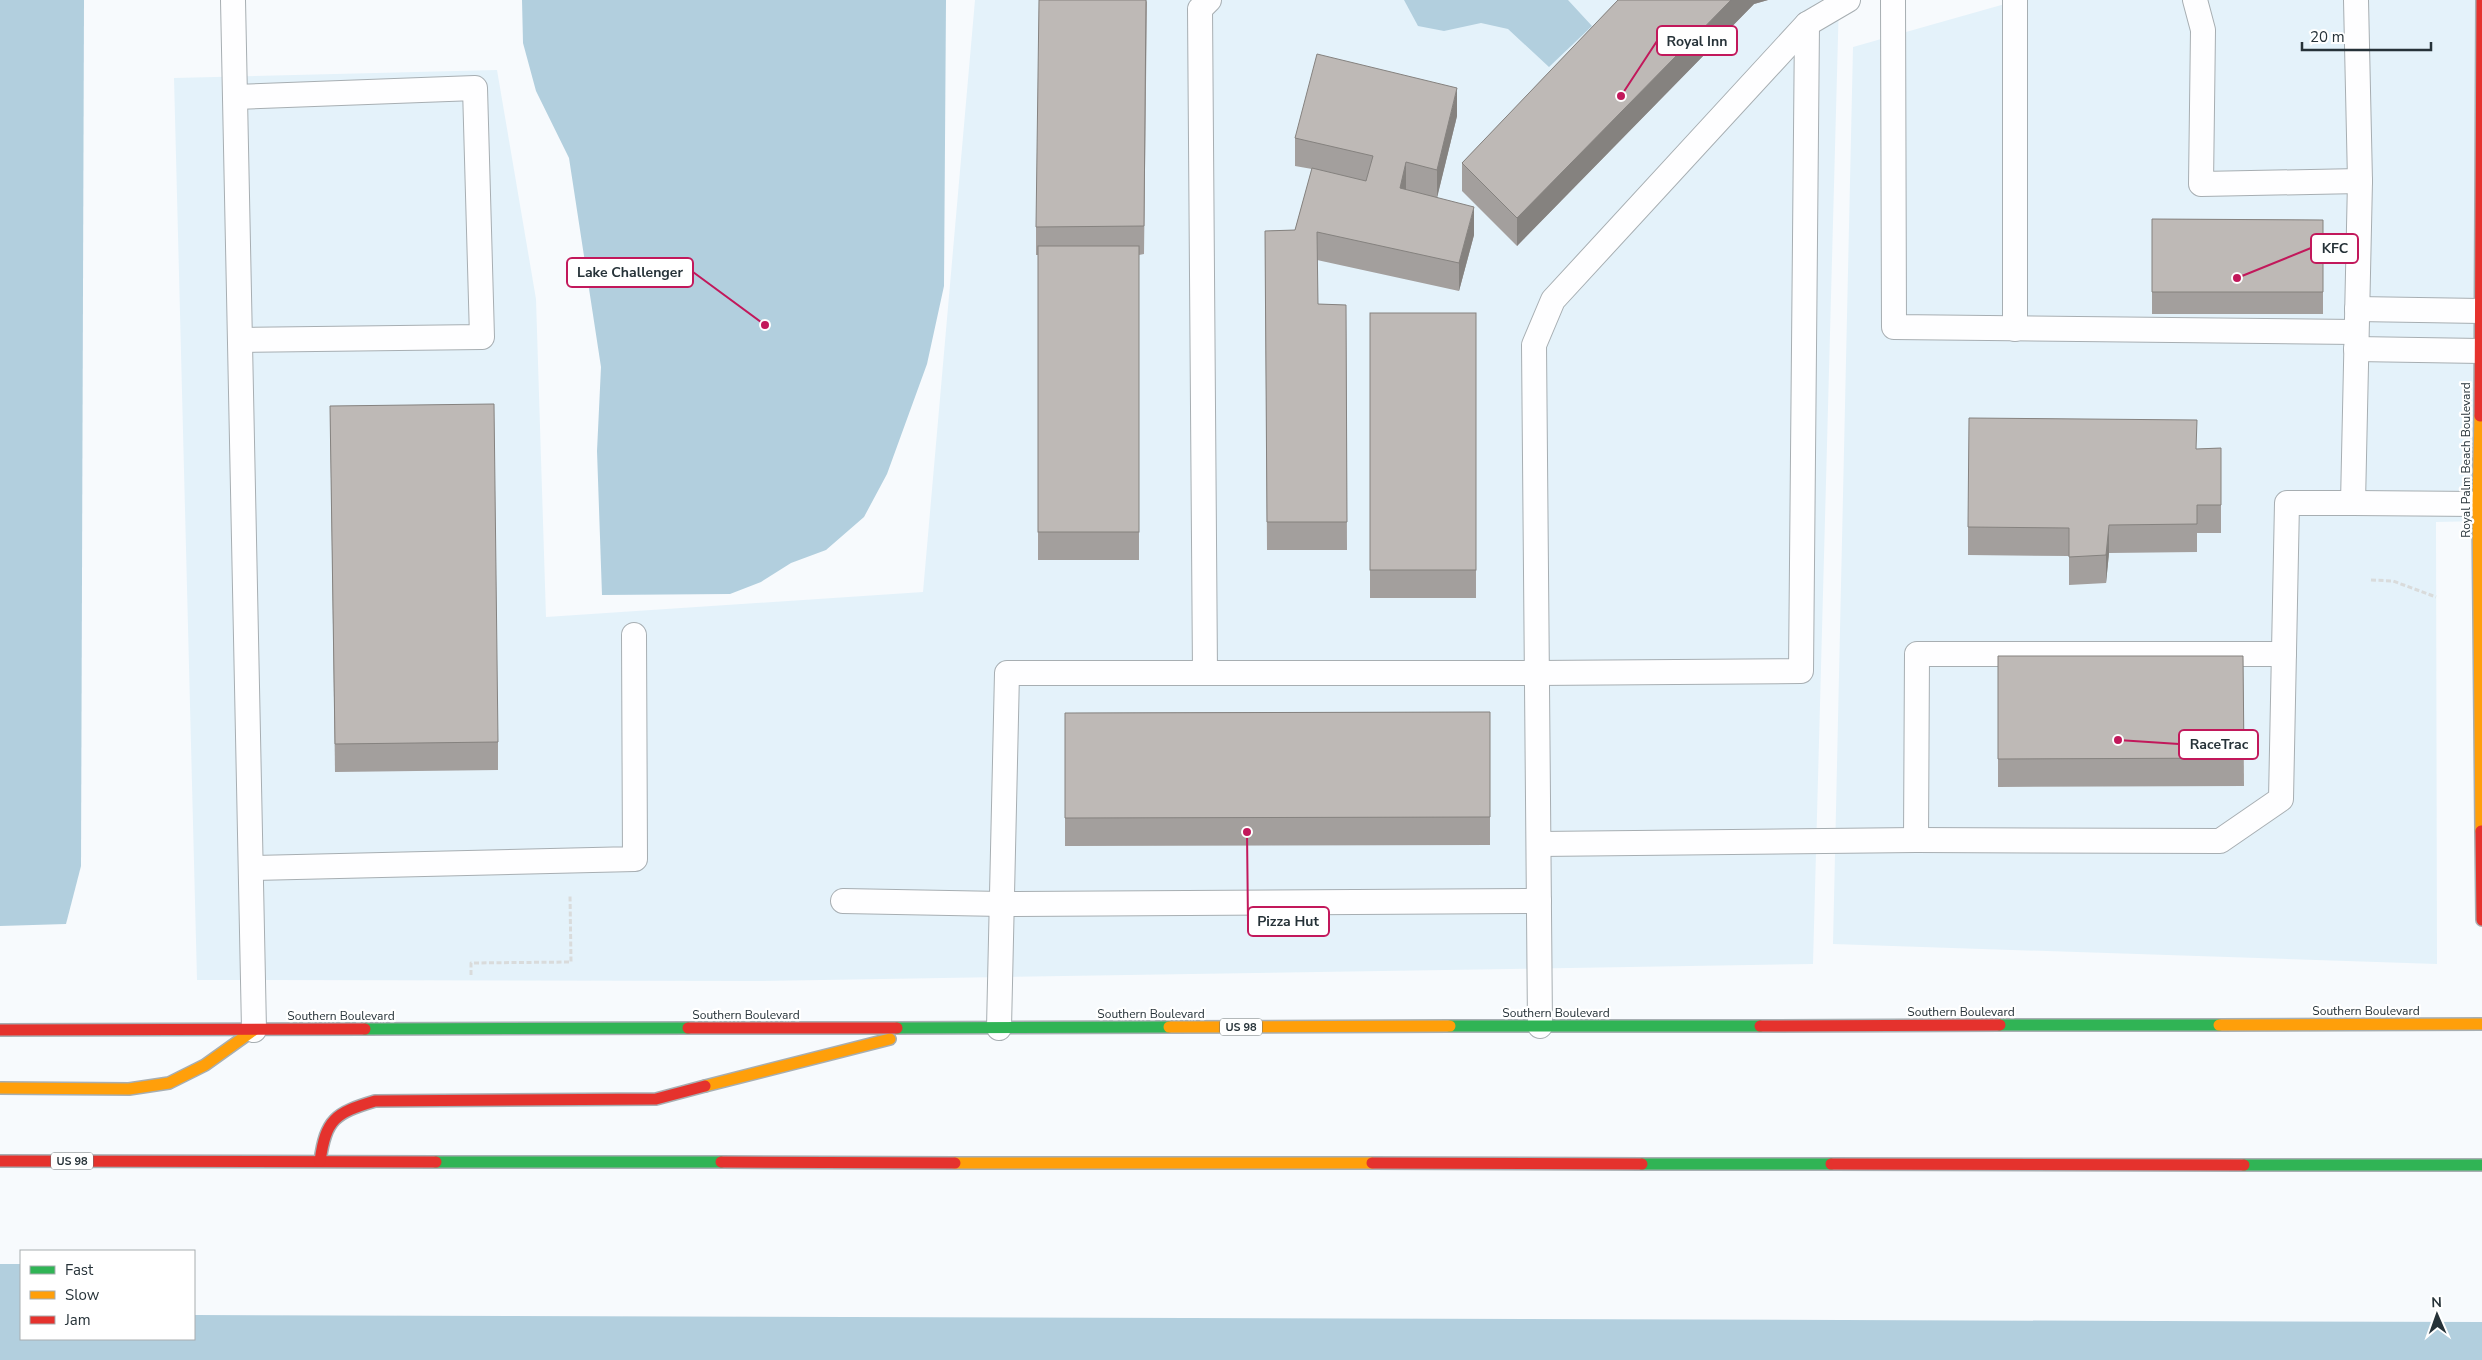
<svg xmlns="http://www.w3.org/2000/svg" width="2482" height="1360" viewBox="0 0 2482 1360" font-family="'Nunito Sans',sans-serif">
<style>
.built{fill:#e4f2fa}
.water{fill:#b2cfde}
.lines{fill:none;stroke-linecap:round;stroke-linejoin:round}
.lane-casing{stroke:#a7aeb2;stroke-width:26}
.fast-casing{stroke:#a7aeb2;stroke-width:14}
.slow-casing{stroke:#a7aeb2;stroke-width:14}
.jam-casing{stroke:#a7aeb2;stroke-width:14}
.path{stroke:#d9dbdb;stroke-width:3;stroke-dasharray:5 2.5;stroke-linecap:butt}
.lane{stroke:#fefeff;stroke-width:24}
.fast{stroke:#30b455;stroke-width:11}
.slow{stroke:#ff9f0a;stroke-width:11}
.jam{stroke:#e5322d;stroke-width:11}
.wall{fill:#a39f9d}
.shaded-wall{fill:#85827f}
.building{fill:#beb9b6;stroke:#85827f}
.labels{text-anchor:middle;stroke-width:4.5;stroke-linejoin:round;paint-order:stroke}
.shield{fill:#fff;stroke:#677074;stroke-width:1}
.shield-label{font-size:11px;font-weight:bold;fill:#263238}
.street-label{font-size:12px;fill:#263238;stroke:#fff}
.leader{fill:none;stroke:#c2185b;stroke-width:2}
.callout-dot{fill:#c2185b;stroke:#fff;stroke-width:2}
.callout{fill:#fff;stroke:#c2185b;stroke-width:2}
.callout-label{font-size:14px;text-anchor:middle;font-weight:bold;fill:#263238}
</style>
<rect width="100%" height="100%" fill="#f7fafd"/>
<g class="built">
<polygon points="975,0 1839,0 1813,964 760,981 197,980 174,78 497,70 536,299 546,617 923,592"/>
<polygon points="2019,0 2482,0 2482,521 2436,522 2437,964 1833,944 1853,47"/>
</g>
<g class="water">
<polygon points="0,0 84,0 81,866 66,924 0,926"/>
<polygon points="522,0 946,0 944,286 927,364 887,474 864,517 826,550 791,563 761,582 730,594 602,595 597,451 601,367 569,158 536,91 523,43"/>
<polygon points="1404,0 1568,0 1592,26 1549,67 1508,29 1481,23 1444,31 1418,26"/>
<polygon points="0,1264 21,1264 21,1339 194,1339 194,1315 2482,1322 2482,1360 0,1360"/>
</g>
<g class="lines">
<g class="lane-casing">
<g id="lane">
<polyline points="233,0 254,1030"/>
<polyline points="1893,0 1894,327 2356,332"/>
<polyline points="2195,0 2203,30 2201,184 2360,181"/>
<polyline points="235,97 475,88 482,337 240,340"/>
<polyline points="2357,309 2481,311"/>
<polyline points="2015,329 2015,0"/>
<polyline points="2356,349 2481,351"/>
<polyline points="2353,503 2478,504"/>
<polyline points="1205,673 1200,9 1209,0"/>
<polyline points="1916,840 1917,654 2284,654"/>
<polyline points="1539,844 1916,840 2220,841 2281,799 2287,503 2353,503 2360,181 2356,0"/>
<polyline points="251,868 635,859 634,635"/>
<polyline points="843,901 1002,904 1539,901"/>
<polyline points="1540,1026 1534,345 1553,300 1807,24 1848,0"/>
<polyline points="999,1028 1007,673 1537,673 1801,671 1807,24"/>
</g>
</g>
<g class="fast-casing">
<g id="fast">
<polyline points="2000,1025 2219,1025"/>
<polyline points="1450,1026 1760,1026"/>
<polyline points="897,1028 1169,1027"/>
<polyline points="365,1029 688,1028"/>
<polyline points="436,1162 721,1162"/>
<polyline points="1642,1164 1831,1164"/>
<polyline points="2244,1165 2482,1165"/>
</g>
</g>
<g class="slow-casing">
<g id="slow">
<polyline points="2480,416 2478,504 2481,831"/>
<polyline points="2219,1025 2482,1024"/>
<polyline points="1169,1027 1450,1026"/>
<polyline points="705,1086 890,1039"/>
<polyline points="0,1088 129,1089 169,1083 205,1065 254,1030"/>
<polyline points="955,1163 1372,1163"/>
</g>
</g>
<g class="jam-casing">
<g id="jam">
<polyline points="2480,416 2482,0"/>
<polyline points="2481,831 2482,920"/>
<polyline points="1760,1026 2000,1025"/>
<polyline points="688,1028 897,1028"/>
<polyline points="0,1030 365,1029"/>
<polyline points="0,1161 436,1162"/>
<path d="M320 1161C326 1119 335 1113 375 1101L656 1099 705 1086"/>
<polyline points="721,1162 955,1163"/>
<polyline points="1372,1163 1642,1164"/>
<polyline points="1831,1164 2244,1165"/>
</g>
</g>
<g class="path">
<polyline points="2371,580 2393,581 2436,597"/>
<polyline points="471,975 471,963 571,962 570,895"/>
</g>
<use href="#lane" class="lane"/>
<use href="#fast" class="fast"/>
<use href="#slow" class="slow"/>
<use href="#jam" class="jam"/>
</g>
<g class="wall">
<polygon points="1147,0 1144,254 1139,255 1139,560 1038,560 1038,255 1036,255 1036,227"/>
<polygon points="1618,0 1768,0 1754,4 1517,246 1462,191 1462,163"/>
<polygon points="1457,116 1437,197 1474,235 1459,291 1317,260 1318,304 1346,305 1347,550 1267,550 1265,231 1295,230 1312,169 1295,166 1295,138"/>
<polygon points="2152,219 2323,220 2323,314 2152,314"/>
<rect x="1370" y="313" width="106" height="285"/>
<polygon points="330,406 498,742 498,770 335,772"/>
<polygon points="2221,448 2221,533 2197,533 2197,552 2109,553 2106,583 2069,585 2069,556 1968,555 1968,527 2197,449"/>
<polygon points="1998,656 2243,656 2244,786 1998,787"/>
<polygon points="1490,712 1490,845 1065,846 1065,713"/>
</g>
<g class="shaded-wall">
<polygon points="1731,0 1768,0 1754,4 1517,246 1517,218"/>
<polygon points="1457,88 1457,116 1437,198 1437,170"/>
<polygon points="1406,162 1406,190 1400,188"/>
<polygon points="1474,207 1474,235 1459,291 1459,263"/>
<polygon points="2109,525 2109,553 2106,583 2106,555"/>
</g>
<g class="building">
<polygon points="1039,0 1146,0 1144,226 1036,227"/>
<polygon points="1618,0 1731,0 1517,218 1462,163"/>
<polygon points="1317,54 1457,88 1437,170 1406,162 1400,188 1474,207 1459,263 1317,232 1318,304 1346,305 1347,522 1267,522 1265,231 1295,230 1312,168 1366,181 1373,156 1295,138"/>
<polygon points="2152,219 2323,220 2323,292 2152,292"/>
<rect x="1038" y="246" width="101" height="286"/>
<rect x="1370" y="313" width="106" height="257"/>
<polygon points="494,404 498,742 335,744 330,406"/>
<polygon points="1969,418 2197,420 2196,449 2221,448 2221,505 2197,505 2197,524 2109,525 2106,555 2069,557 2069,528 1968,527"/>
<polygon points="1998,656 2243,656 2244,758 1998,759"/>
<polygon points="1490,712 1490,817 1065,818 1065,713"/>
</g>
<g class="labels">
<g class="shield">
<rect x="1220" y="1018.5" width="42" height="17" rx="4"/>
<rect x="51" y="1152.5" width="42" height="17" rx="4"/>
</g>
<g class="shield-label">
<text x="1241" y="1031">US 98</text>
<text x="72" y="1165">US 98</text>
</g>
<g class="street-label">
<text transform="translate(2466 460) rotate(-90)" y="4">Royal Palm Beach Boulevard</text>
<text x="2366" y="1015">Southern Boulevard</text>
<text x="1961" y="1016">Southern Boulevard</text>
<text x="1556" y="1017">Southern Boulevard</text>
<text x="1151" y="1018">Southern Boulevard</text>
<text x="746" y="1019">Southern Boulevard</text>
<text x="341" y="1020">Southern Boulevard</text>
</g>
</g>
<path class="leader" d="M1621 96L1657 41M2237 278L2311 248M765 325L693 272M2118 740L2179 744M1247 832L1248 922"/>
<g class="callout-dot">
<circle cx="1621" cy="96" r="5"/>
<circle cx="2237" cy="278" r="5"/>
<circle cx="765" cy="325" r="5"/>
<circle cx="2118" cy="740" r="5"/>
<circle cx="1247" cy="832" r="5"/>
</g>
<g class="callout">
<rect x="1657" y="26" width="80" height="29" rx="5"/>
<rect x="2311" y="234" width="47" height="29" rx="5"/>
<rect x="567" y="258" width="126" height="29" rx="5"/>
<rect x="2179" y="730" width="79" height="29" rx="5"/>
<rect x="1248" y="907" width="81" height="29" rx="5"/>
</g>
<g class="callout-label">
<text x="1697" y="46">Royal Inn</text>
<text x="2335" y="253">KFC</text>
<text x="630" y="277">Lake Challenger</text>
<text x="2219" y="749">RaceTrac</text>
<text x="1288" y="926">Pizza Hut</text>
</g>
<rect x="20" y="1250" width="175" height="90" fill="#ffffff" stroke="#a8adaf"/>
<rect x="30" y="1266" width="25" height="8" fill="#30b455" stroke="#a8adaf"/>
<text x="65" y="1275" font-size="15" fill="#263238">Fast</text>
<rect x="30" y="1291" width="25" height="8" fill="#ff9f0a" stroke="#a8adaf"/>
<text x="65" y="1300" font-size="15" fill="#263238">Slow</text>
<rect x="30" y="1316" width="25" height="8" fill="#e5322d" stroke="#a8adaf"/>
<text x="65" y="1325" font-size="15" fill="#263238">Jam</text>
<g transform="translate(2437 1315) rotate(358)" stroke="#ffffff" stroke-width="4" paint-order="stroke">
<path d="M0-4L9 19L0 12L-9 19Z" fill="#263238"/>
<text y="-8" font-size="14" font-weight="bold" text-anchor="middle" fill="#263238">N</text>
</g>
<path d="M2302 42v8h129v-8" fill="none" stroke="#263238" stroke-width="2.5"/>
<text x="2310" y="42" font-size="15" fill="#263238" stroke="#ffffff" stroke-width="4" paint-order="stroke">20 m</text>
</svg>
